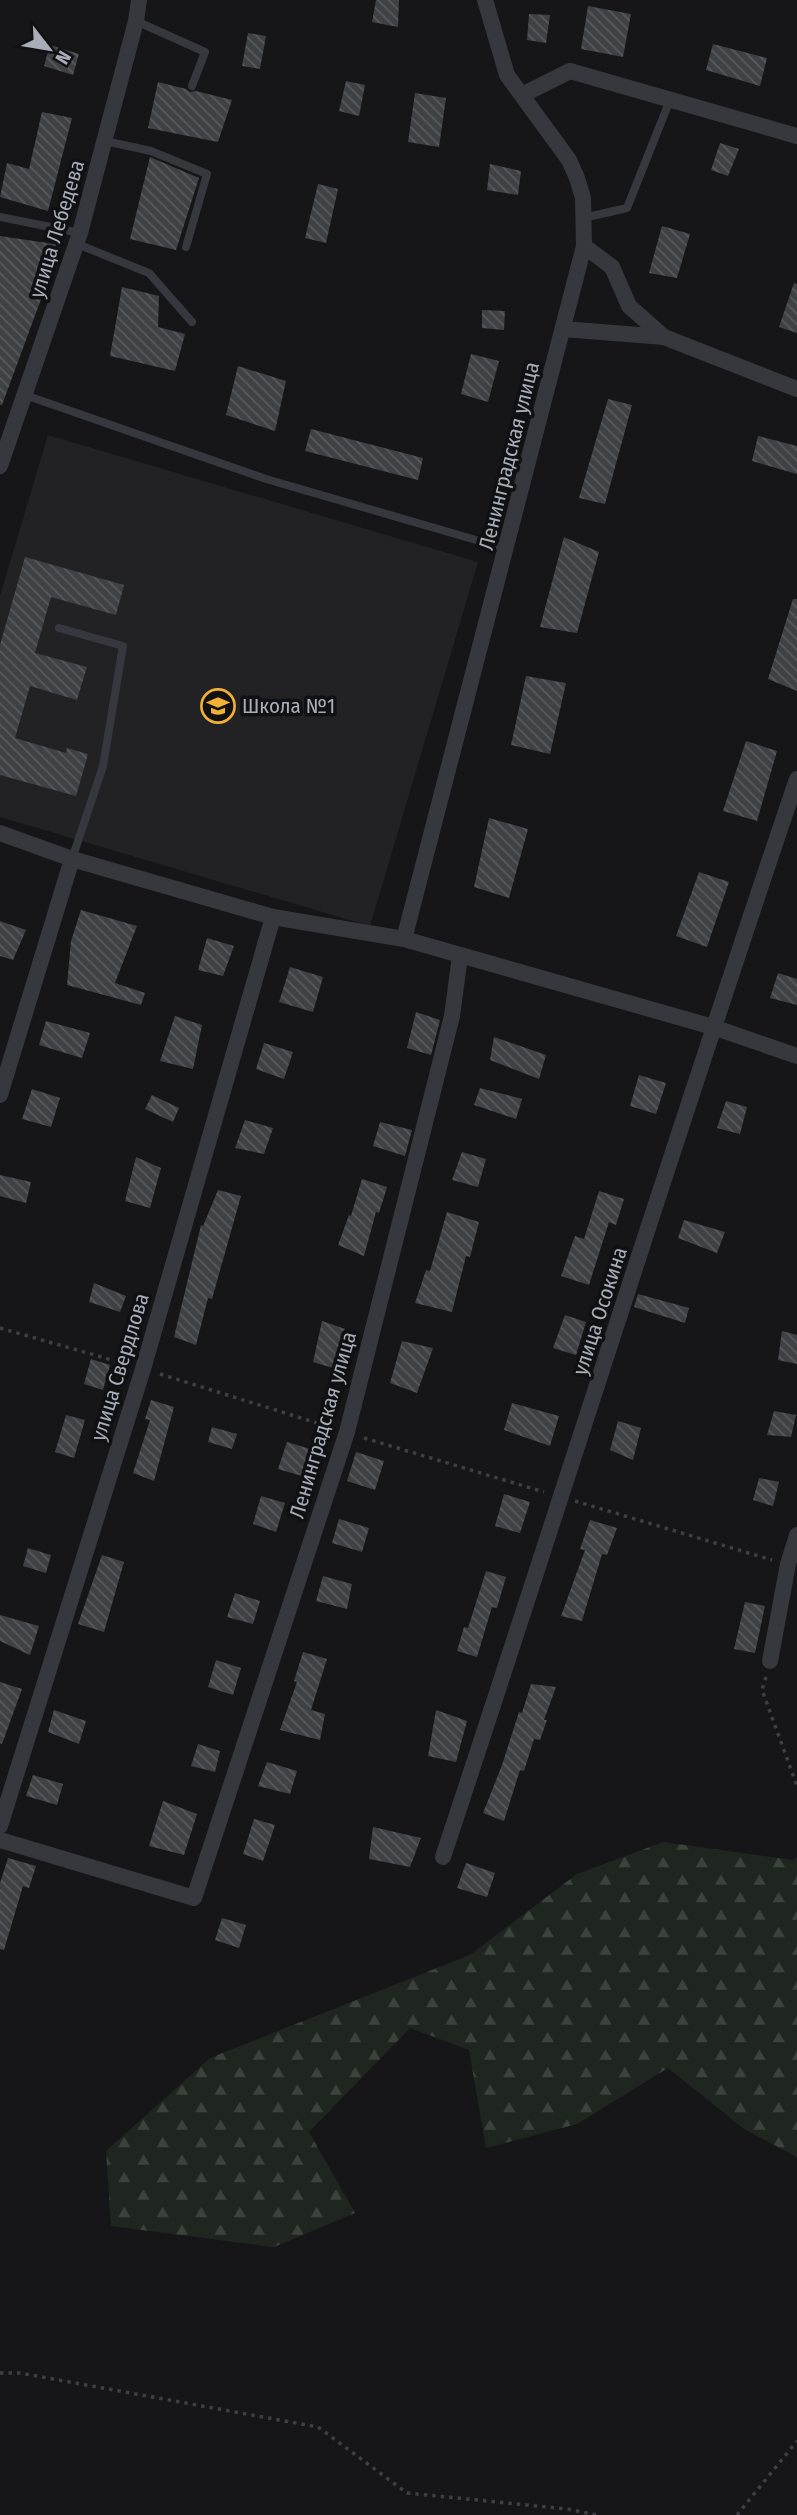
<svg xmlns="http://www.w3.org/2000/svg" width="797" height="2515" viewBox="0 0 797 2515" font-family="'Fira Sans Condensed',sans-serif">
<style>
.built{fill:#222225}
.forest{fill:url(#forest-firs)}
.building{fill:url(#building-back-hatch)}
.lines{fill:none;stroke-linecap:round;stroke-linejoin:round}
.path{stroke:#3d3f44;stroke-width:3.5;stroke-dasharray:3.5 5;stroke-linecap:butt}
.service{stroke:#37383d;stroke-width:8}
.minor{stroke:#37383d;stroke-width:16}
.labels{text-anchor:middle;stroke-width:7;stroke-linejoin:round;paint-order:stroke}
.street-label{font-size:21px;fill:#a8adb8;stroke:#111113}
.poi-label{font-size:21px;fill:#a8adb8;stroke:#111113;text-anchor:start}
</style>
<defs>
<pattern id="forest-firs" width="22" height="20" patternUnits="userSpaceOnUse" patternTransform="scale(1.75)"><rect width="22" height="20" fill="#1e261f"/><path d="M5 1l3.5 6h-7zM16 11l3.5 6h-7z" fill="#3c433d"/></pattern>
<pattern id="building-back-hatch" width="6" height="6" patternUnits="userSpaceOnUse" patternTransform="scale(1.75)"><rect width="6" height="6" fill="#404145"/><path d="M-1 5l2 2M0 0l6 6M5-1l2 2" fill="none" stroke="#595a5e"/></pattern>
</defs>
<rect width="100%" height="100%" fill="#161618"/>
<polygon class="built" points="48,435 478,562 370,926 0,817 0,596"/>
<polygon class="forest" points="663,1842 793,1860 797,1857 797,2157 744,2129 668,2068 577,2124 486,2148 469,2050 410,2028 309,2132 355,2213 274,2247 111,2226 106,2151 210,2058 470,1955 577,1874"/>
<g class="building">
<polygon points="376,0 399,0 398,27 372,22"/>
<polygon points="588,6 631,14 623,57 581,49"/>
<polygon points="529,14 550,15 546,43 527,40"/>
<polygon points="248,33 266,36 260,69 242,66"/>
<polygon points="713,44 767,58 760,86 706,70"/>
<polygon points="50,45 79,54 73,75 44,66"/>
<polygon points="346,81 365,85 359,116 339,111"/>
<polygon points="158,82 186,89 190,92 196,91 232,100 218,142 148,128"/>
<polygon points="415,93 446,98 439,147 408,142"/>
<polygon points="42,112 72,118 48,211 0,197 7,163 29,169"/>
<polygon points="720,143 739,149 728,176 711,170"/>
<polygon points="150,157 199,178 176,250 130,239"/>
<polygon points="490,164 521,171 518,195 487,190"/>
<polygon points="318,184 338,189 326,243 305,238"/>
<polygon points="662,226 690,234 677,278 649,273"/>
<polygon points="0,236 61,245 2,405 0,405"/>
<polygon points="794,283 797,284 797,333 779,327"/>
<polygon points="122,287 159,296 158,327 185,334 175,371 110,356"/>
<polygon points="482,310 505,311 504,330 482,328"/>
<polygon points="471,354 499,361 488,402 461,394"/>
<polygon points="238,366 286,381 275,431 226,415"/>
<polygon points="608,399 632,405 605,504 579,498"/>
<polygon points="311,429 423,458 418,480 305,451"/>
<polygon points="758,436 797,446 797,474 752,461"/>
<polygon points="564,537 599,552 577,633 540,627"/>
<polygon points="25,557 124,585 116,615 51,597 35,653 87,667 77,700 30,686 15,738 66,753 67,748 88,754 76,796 0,775 0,645"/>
<polygon points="793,599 797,599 797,691 768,679"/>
<polygon points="526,676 566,683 550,754 511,745"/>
<polygon points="746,741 777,751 757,821 723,811"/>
<polygon points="489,818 528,829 509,898 474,887"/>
<polygon points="699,872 729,882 707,947 676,936"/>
<polygon points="81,910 137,926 115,983 145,993 141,1005 67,985 71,941"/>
<polygon points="0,921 26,930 13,960 0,956"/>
<polygon points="207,938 234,946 223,976 198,970"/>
<polygon points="290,967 323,977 313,1012 279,1002"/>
<polygon points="778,973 797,979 797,1005 770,998"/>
<polygon points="416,1012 440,1020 431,1055 407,1048"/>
<polygon points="175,1016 202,1025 193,1069 160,1061"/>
<polygon points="46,1021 90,1033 82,1058 39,1045"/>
<polygon points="494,1037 546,1055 539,1079 490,1060"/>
<polygon points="264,1043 293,1052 284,1079 256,1069"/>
<polygon points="639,1075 666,1083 656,1114 630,1106"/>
<polygon points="480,1088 522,1099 516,1119 474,1105"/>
<polygon points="32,1089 60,1098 51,1127 22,1119"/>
<polygon points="152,1095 179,1108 173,1122 145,1109"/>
<polygon points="726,1101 747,1107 740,1134 717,1128"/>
<polygon points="245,1120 273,1128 264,1154 235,1148"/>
<polygon points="380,1122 412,1130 405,1156 373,1146"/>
<polygon points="462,1152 486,1159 478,1187 452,1180"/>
<polygon points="136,1157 161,1168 150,1208 125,1201"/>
<polygon points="0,1175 31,1182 26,1203 0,1196"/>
<polygon points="362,1179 387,1187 379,1213 376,1212 364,1256 338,1245 349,1215 351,1216"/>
<polygon points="218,1190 241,1196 212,1299 208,1298 196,1345 174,1337 201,1225 203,1226"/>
<polygon points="599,1191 624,1199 616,1225 609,1222 589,1285 561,1276 575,1236 584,1239"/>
<polygon points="447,1212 479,1222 470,1257 466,1256 452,1312 415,1303 426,1270 430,1271"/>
<polygon points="684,1220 725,1232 717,1253 678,1238"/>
<polygon points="94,1283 126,1296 120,1312 89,1302"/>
<polygon points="638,1294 689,1308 685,1323 634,1307"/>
<polygon points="565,1315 586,1322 576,1355 553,1348"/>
<polygon points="322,1321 345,1329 333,1368 313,1362"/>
<polygon points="782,1331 797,1335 797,1364 778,1360"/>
<polygon points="402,1341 433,1348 417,1393 390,1383"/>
<polygon points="91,1359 110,1365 103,1390 84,1384"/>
<polygon points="151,1400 174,1407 154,1481 133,1473 150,1420 145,1419"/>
<polygon points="512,1403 559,1416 550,1446 504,1430"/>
<polygon points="774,1411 796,1415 791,1437 767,1435"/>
<polygon points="66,1415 85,1420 74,1458 55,1452"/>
<polygon points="618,1421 641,1428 633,1460 610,1450"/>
<polygon points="212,1427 237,1434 232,1449 208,1442"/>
<polygon points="287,1442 310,1449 302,1476 278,1469"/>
<polygon points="356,1452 384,1461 375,1490 347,1481"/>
<polygon points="759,1478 779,1482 773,1506 753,1500"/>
<polygon points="504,1494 530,1502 520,1533 495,1526"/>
<polygon points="261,1496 285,1503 276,1532 253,1524"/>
<polygon points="339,1519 369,1528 362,1552 332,1543"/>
<polygon points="590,1520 617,1528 607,1555 602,1554 582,1621 561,1616 585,1550 580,1549"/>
<polygon points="28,1548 51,1555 46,1573 23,1566"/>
<polygon points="102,1555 124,1562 104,1632 78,1624"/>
<polygon points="486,1571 506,1577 497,1608 492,1607 477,1657 457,1651 464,1627 468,1628"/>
<polygon points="323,1576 352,1584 347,1609 316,1601"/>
<polygon points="235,1593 260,1601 253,1624 227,1617"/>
<polygon points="745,1602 765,1606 755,1653 734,1649"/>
<polygon points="0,1615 39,1626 30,1655 0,1641"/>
<polygon points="303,1652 327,1659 311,1710 325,1714 320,1740 280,1730 297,1682 294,1681"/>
<polygon points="216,1660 241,1668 233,1695 208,1687"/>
<polygon points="0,1682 22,1689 2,1744 0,1743"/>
<polygon points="531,1684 556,1687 544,1720 547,1720 540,1740 534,1739 524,1771 520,1770 504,1821 483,1813 502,1765 519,1712 522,1713"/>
<polygon points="54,1710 86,1721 79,1744 48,1732"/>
<polygon points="436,1710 467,1721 456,1762 428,1756"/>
<polygon points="198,1744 220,1751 215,1772 191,1766"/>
<polygon points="267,1762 297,1771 290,1794 258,1786"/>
<polygon points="33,1775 63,1784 57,1805 26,1796"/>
<polygon points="163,1801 197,1814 184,1855 149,1846"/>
<polygon points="254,1819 275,1825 263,1861 243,1854"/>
<polygon points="373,1827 421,1838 410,1867 369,1859"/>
<polygon points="8,1858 36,1866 29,1888 23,1886 4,1950 0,1949 0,1883"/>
<polygon points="466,1863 495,1873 487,1897 457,1888"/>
<polygon points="222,1918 246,1925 239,1948 215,1940"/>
</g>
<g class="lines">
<g class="path">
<polyline points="0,1328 126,1364"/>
<polyline points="160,1374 330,1427"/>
<polyline points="364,1438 544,1492"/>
<polyline points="575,1501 772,1560"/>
<polyline points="766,1677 762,1690 797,1786"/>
<polyline points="0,2373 20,2373 318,2427 407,2493 567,2509 597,2515"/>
<polyline points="737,2515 797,2441"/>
</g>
<g class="service">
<polyline points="136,21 205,52 192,86"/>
<polyline points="105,141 151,151 207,174 186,247"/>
<polyline points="0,217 80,233"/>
<polyline points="583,218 627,208 670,100"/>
<polyline points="77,244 149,273 192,322"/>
<polyline points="25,395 266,479 507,549"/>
<polyline points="59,628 123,646 103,766 72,859"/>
</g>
<g class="minor">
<polyline points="522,95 570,71 797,136"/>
<polyline points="584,246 612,267 629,306 664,337 797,389"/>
<polyline points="563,329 664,337"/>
<polyline points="0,466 80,233 136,21 139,0"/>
<polyline points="0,833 72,859 273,917 404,939 713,1027 797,1056"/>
<polyline points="404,939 584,246 583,198 577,178 569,160 507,75 485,0"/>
<polyline points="0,1095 72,859"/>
<polyline points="770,1661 788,1564 797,1535"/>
<polyline points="0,1826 143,1369 273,917"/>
<polyline points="0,1840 194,1898 347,1432 452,1016 460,956"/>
<path d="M443 1857C562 1498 675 1137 797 779"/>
</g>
</g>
<defs>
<g id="school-ring" transform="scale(1.75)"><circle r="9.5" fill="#111113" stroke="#f2b134" stroke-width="1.5"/><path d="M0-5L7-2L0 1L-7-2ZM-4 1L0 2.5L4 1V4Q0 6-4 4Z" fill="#f2b134"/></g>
</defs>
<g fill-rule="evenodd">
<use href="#school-ring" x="218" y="706"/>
</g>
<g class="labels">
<g class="street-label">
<text transform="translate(57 229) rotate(-73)" y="7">улица Лебедева</text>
<text transform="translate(509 456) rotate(-76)" y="7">Ленинградская улица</text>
<text transform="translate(600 1311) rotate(-72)" y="7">улица Осокина</text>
<text transform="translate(120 1367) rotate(-73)" y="7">улица Свердлова</text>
<text transform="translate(323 1425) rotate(-74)" y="7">Ленинградская улица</text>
</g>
<g class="poi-label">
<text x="242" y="713">Школа №1</text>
</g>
</g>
<g transform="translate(49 49) rotate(121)" stroke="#111113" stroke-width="5" paint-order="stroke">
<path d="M0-5L12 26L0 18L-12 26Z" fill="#a8adb8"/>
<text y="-10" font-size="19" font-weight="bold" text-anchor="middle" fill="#a8adb8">N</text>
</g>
</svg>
